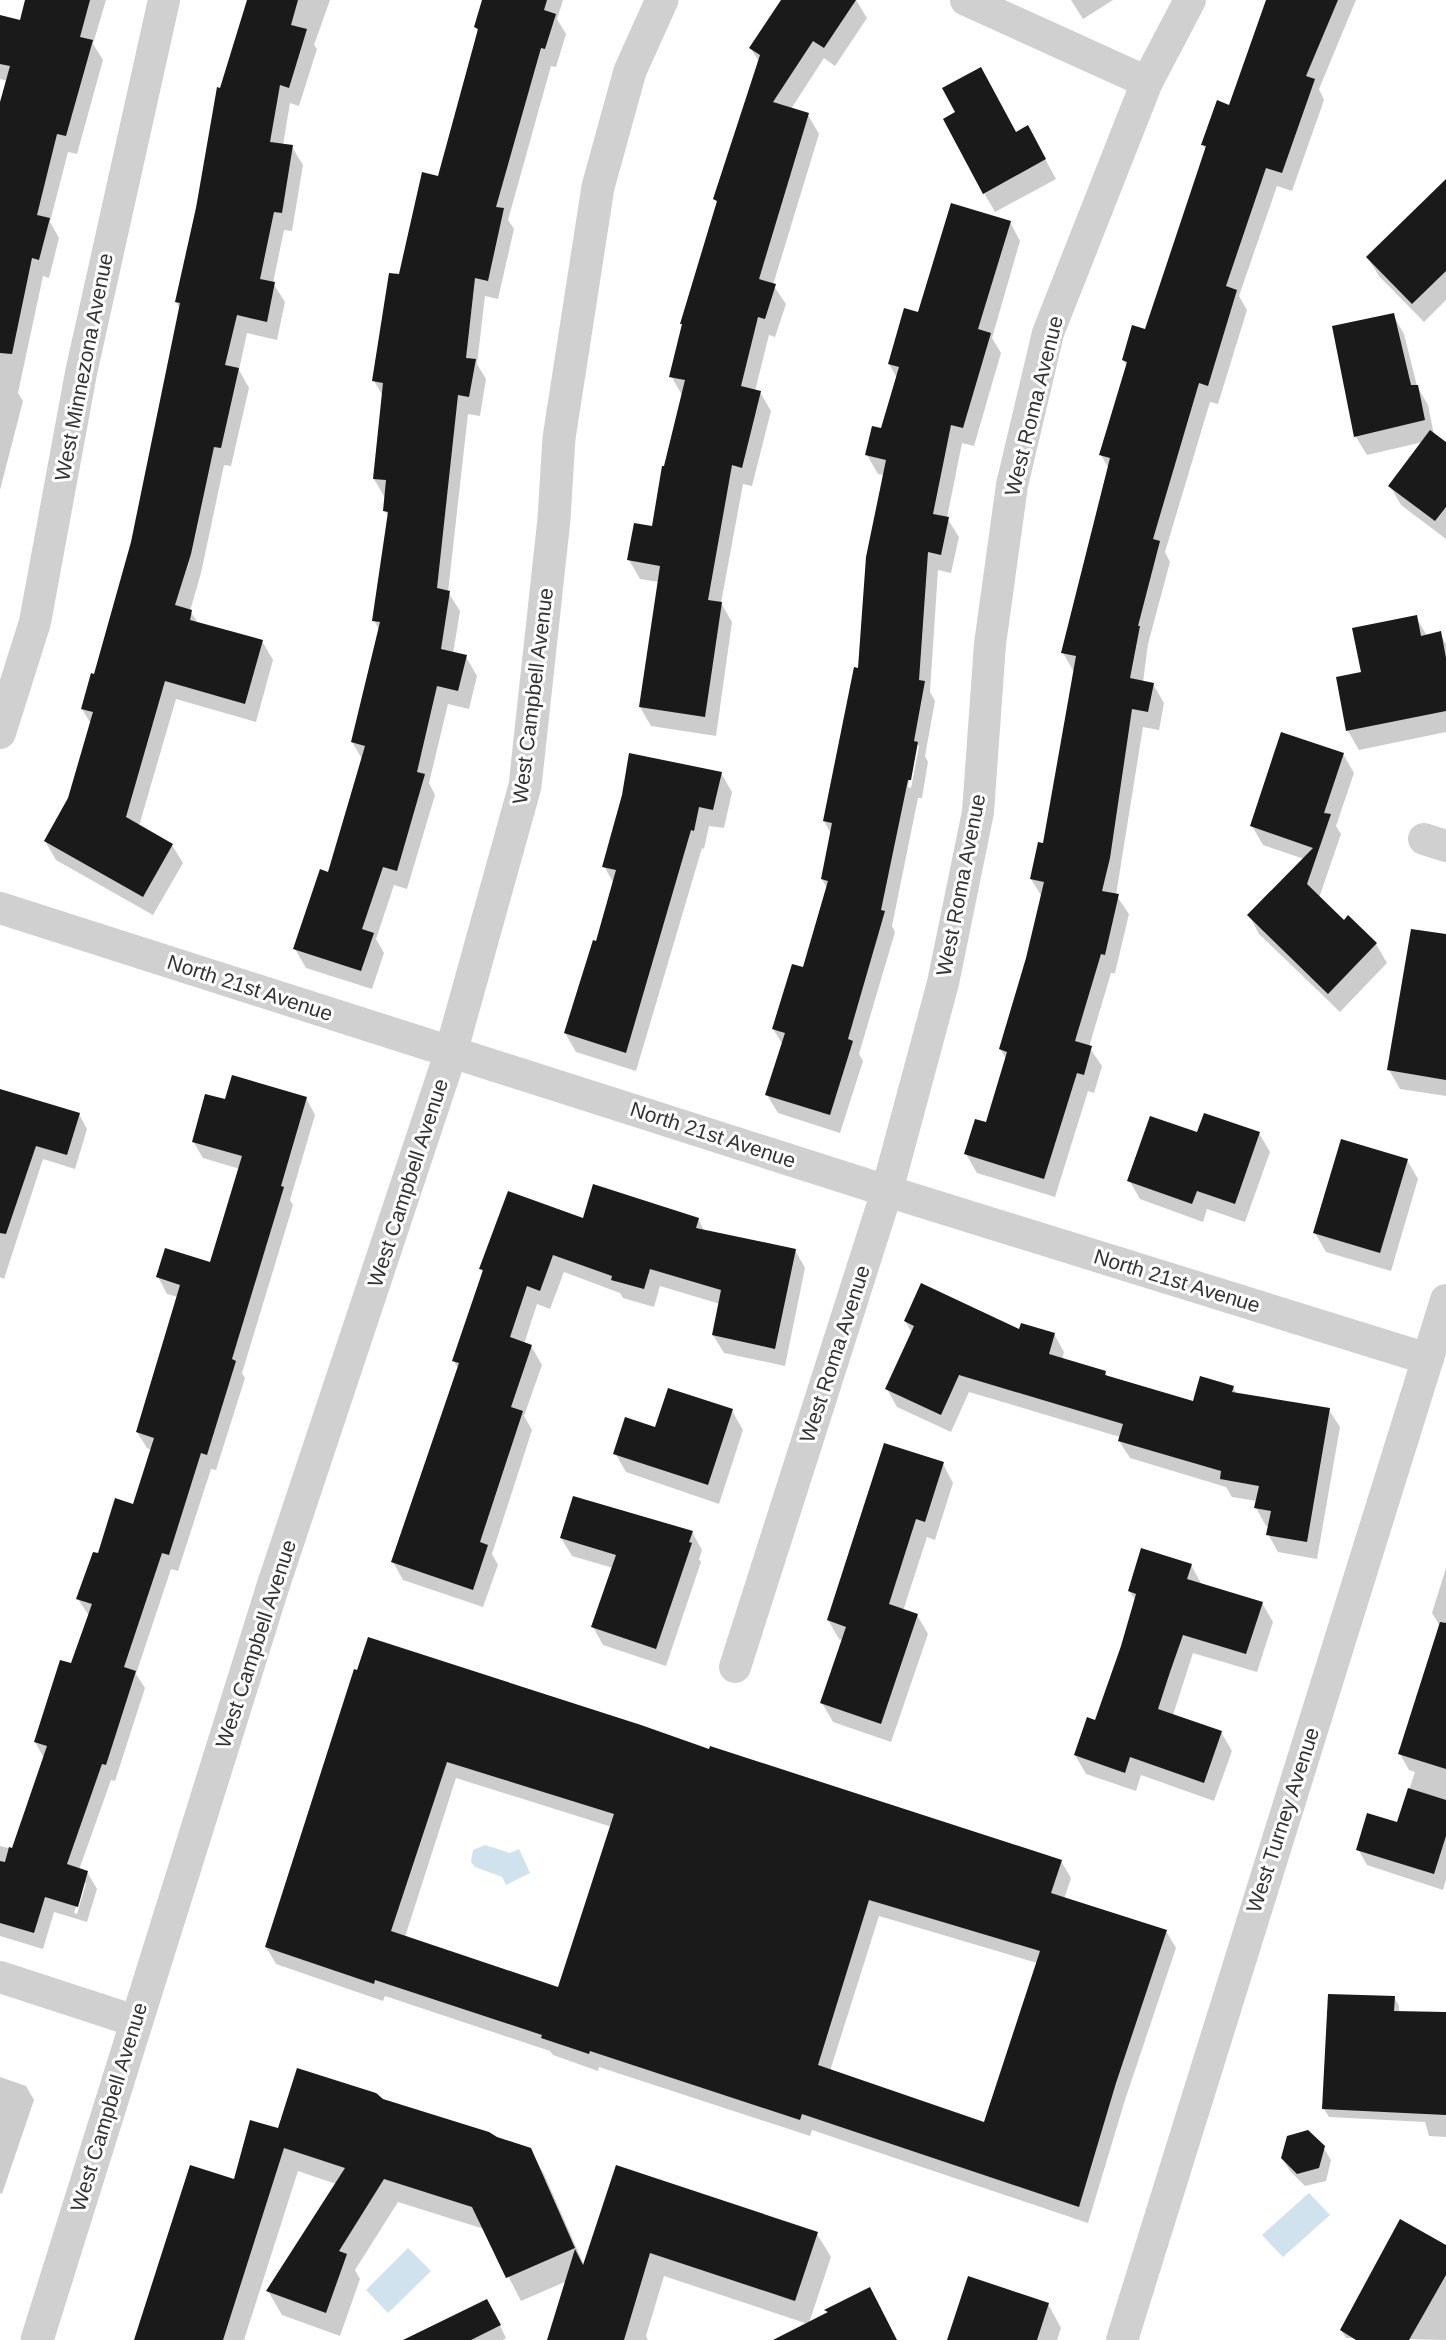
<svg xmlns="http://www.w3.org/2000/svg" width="1446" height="2340" viewBox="0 0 1446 2340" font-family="Helvetica,sans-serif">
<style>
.water{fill:#cfe2ee}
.shadow{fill:#0003;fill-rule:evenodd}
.building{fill:#1a1a1a;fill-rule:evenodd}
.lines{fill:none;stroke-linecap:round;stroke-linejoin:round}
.minor{stroke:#d0d0d0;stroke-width:32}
.tertiary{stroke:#d0d0d0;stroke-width:33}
.labels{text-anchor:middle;stroke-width:6;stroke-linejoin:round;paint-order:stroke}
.street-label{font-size:21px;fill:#333;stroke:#fff}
</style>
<rect width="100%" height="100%" fill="#fff"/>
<g class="water">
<polygon points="485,1845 510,1853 519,1849 530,1873 506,1885 502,1877 475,1867 471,1862 473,1850"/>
<polygon points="1309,2193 1330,2215 1283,2257 1262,2235"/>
<polygon points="408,2248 431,2271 388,2313 366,2290"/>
</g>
<g class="shadow">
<polygon points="27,0 106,0 93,44 103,60 77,154 68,152 50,222 59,238 49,278 43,276 18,393 23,401 0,490 0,108 8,81 0,79 0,16 21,22"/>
<polygon points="248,0 330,0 314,45 317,49 299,106 290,103 283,145 292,147 303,165 292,231 284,230 273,283 285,302 277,340 247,333 239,370 249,388 231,466 224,465 201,573 190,611 198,623 262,641 273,660 256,722 176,699 139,826 172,845 183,863 153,915 56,860 45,841 70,799 91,724 82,709 95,676 132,542 180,309 176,302 221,89"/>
<polygon points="483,0 563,0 557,19 566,34 556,67 551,66 508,220 514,229 498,299 485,296 477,364 486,379 480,416 468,414 448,592 460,611 453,654 466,657 477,676 469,709 448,704 429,783 435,795 407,889 394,885 376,939 384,953 372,989 306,968 295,949 329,874 362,759 352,742 379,630 374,620 389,518 385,511 385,498 374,479 383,396 374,381 401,276 439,178 479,33 475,27"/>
<polygon points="783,0 856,0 867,18 835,66 824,58 791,109 808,115 819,134 773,285 786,304 775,337 769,335 755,391 760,392 771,411 752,486 743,484 721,603 732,622 716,736 651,726 640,707 659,582 640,579 629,560 653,528 682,395 671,376 683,326 681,323 718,204 715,199 759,62 751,49"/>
<polygon points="1071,0 1113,0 1083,19"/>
<polygon points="1268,0 1356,0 1319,89 1324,100 1292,191 1277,186 1239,296 1247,310 1218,404 1210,402 1165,552 1170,562 1148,644 1143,682 1153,684 1164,703 1159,730 1143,727 1116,895 1129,914 1115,973 1111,973 1089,1047 1102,1066 1094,1093 1088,1091 1055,1197 977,1173 966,1154 987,1124 1007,1060 1000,1049 1028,958 1042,897 1031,879 1044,845 1074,672 1063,653 1109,469 1101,455 1127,366 1123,360 1146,330 1206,150 1203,145 1230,107"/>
<polygon points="1016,133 1038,146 1056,179 995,212 984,193"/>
<polygon points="1446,200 1446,300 1424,322 1379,276 1368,258"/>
<path d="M1010 222 1020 241 992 338 1001 353 974 446 962 443 947 518 959 537 951 573 938 570 930 692 935 701 925 756 928 762 922 798H918L892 926 895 932 859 1054 863 1061 840 1133 778 1113 767 1095 783 1045 773 1029 804 969 827 888 822 879 831 834 824 821 860 670 884 475 878 474 867 455 882 430 897 378 889 364 919 314ZM917 744 919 746 911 788 908 787Z"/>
<polygon points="1393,315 1404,334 1417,386 1428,405 1434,435 1446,444 1446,539 1401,505 1390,486 1423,442 1367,455 1356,437 1334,328"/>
<polygon points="1416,617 1427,636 1440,633 1446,644 1446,732 1359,750 1348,731 1337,678 1363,673"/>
<polygon points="1343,754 1354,773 1336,826 1341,834 1319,898 1344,922 1348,917 1376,944 1387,963 1340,1012 1259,934 1249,915 1304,859 1263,845 1252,826"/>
<polygon points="721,773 732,792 724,828 709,826 704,849 702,848 636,1071 576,1052 565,1033 597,942 614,884 604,866"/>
<polygon points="1446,936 1446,1096 1400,1089 1389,1070"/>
<polygon points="0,1090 79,1114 87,1129 75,1169 43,1159 4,1279 0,1277"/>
<path d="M306 1098 315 1115 290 1200 293 1205 242 1373 245 1378 216 1470 211 1469 178 1571 171 1569 136 1674 145 1688 115 1781 111 1780 79 1870 87 1872 97 1889 87 1922 54 1912 43 1949 0 1936V1846L13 1849 44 1758 35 1742 72 1665 89 1616 78 1599 99 1555 134 1506 151 1450 147 1448 137 1432 178 1297 167 1294 158 1277 211 1264 240 1169 203 1158 193 1141 226 1101ZM83 1883H86L77 1914 74 1913Z"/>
<polygon points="1259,1133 1270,1152 1245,1222 1207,1209 1203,1222 1140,1199 1129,1180 1198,1134"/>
<polygon points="1407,1160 1418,1179 1391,1271 1326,1252 1315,1233"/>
<polygon points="698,1219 705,1232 795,1250 805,1268 785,1366 724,1353 713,1335 720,1304 660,1286 654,1307 623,1298 620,1293 564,1272 550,1309 537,1304 524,1344 531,1346 542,1365 524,1416 532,1430 492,1554 498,1565 483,1607 403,1580 393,1562 458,1369 454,1361 483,1273 481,1269 584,1220"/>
<polygon points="905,1321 1054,1334 1064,1352 1062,1359 1105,1372 1108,1377 1194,1403 1233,1387 1237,1394 1329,1410 1340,1427 1317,1559 1278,1552 1268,1534 1269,1526 1266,1526 1256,1508 1257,1501 1232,1497 1226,1487 1130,1458 1119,1441 1120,1437 969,1392 951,1432 897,1407 887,1389 912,1333"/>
<polygon points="732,1411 743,1430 719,1504 626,1472 615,1453 656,1429"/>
<polygon points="943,1464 953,1483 935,1540 927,1537 903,1611 917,1615 928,1634 891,1742 833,1722 822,1703 843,1640 839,1639 828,1620"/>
<polygon points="692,1532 702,1550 699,1559 701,1562 666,1666 603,1645 593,1627 613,1568 572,1556 561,1538"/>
<polygon points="1191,1565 1202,1585 1262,1603 1273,1622 1257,1672 1193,1653 1173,1715 1221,1732 1232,1751 1214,1801 1141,1775 1136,1791 1086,1774 1075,1755 1096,1722 1122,1647 1136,1601 1129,1591"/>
<polygon points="1446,1568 1446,1880 1443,1890 1367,1865 1358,1849 1398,1824 1415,1772 1409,1770 1400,1754 1440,1626 1432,1613"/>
<path d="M355 1671 710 1751 1061 1861 1071 1878 1064 1899 1166 1931 1176 1948 1125 2100 1088 2223 812 2130 810 2136 599 2067 598 2071 553 2055 550 2051 385 1996 383 2001 276 1964 266 1947ZM456 1778 612 1827 559 1989 405 1937ZM879 1916 1037 1963 985 2124 830 2071Z"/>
<polygon points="1394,1997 1399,2006 1399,2013 1446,2013 1446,2137 1429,2136 1425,2122 1329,2117 1324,2109"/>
<polygon points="0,2077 26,2086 34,2100 2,2194 0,2193"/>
<polygon points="382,2100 530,2150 544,2174 584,2265 617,2167 817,2234 831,2257 809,2323 828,2314 826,2311 897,2340 777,2340 808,2324 664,2276 646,2336 648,2340 548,2340 567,2281 521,2301 484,2229 398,2202 355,2270 360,2279 340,2336 282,2315 268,2291 336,2184 298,2171 244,2340 135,2340 235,2181 279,2130"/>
<polygon points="1323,2147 1331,2160 1326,2181 1305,2186 1290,2171 1282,2158"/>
<polygon points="1446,2246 1446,2340 1346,2338 1341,2330"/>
<polygon points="1048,2304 1061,2328 1057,2340 948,2340"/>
<polygon points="494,2313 506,2338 503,2340 434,2340"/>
</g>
<g class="building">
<polygon points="25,0 90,0 80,37 93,40 66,136 57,134 37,215 50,218 39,260 32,258 12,354 0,353 0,102 10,66 0,64 0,15 20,20"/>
<polygon points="247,0 298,0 291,25 307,29 289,88 280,85 270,142 293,145 282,213 274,212 260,279 275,282 267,322 237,315 225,365 239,368 221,448 214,447 191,554 175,605 192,610 190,620 263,640 245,704 165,681 126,817 173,844 143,897 44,841 68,798 93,712 81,709 91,673 94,674 131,542 180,303 175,302 196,208 217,87 220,88"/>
<polygon points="482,0 547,0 544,10 556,14 545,49 541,48 496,207 504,208 488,281 475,278 466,358 476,359 469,397 458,395 437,588 450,591 441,649 467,655 458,691 437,686 417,772 425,774 397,871 383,867 362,929 374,933 361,971 293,949 320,869 328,872 365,746 351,742 380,622 372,621 388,512 383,511 386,480 373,479 383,383 372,381 389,273 399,274 422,172 438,176 478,29 474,27"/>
<polygon points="781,0 856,0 824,48 813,41 773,102 809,113 759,279 776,284 765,319 758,317 741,386 761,391 742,468 732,465 708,600 722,602 705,717 639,707 660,566 627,560 634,523 652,526 662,466 664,466 685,380 669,377 682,324 680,324 717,201 713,199 760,55 749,48"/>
<polygon points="1266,0 1338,0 1306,76 1315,79 1282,173 1266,168 1226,286 1237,290 1208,386 1199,383 1153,539 1160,541 1138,626 1140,626 1130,678 1154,683 1148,712 1132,709 1110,858 1102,891 1119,894 1105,955 1101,954 1075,1041 1092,1046 1084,1075 1077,1073 1044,1179 964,1154 975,1119 986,1122 1007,1052 999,1049 1026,958 1044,882 1030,879 1038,842 1043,843 1076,656 1061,653 1110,458 1099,455 1127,362 1122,360 1132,325 1145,329 1206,146 1201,145 1217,100 1229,105"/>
<polygon points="981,67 1016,132 1028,125 1046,159 983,194 943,119 955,112 942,88"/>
<polygon points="1446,179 1446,271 1412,304 1366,257"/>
<polygon points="951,203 1011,221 978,329 991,333 963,428 951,425 933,514 949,517 941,555 928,552 919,680 925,681 914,741 918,742 911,780 908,780 881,910 885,911 848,1039 853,1041 830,1115 765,1095 785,1033 772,1029 792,964 803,967 828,881 821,879 832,823 823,821 854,667 858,668 866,557 886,460 865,455 872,426 881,428 899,367 888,364 904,308 918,312"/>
<polygon points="1394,313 1411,385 1418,385 1425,420 1354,437 1332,326"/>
<polygon points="1430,430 1446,442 1446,507 1435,521 1388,486"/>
<polygon points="1417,615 1421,636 1441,631 1446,658 1446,711 1346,731 1336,677 1361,672 1352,628"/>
<polygon points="1281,732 1344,753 1324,813 1331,814 1307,884 1344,920 1348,915 1377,943 1328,994 1247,915 1313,848 1250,826"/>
<polygon points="629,753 722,772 713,810 699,807 694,831 691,830 626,1053 564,1033 593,940 596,941 616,870 602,867 622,795"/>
<polygon points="1411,929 1446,934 1446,1080 1387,1070"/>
<polygon points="232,1075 307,1097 281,1186 284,1187 232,1359 236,1361 207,1455 201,1453 169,1555 162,1553 124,1667 136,1671 106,1765 102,1764 67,1864 88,1871 78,1907 45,1897 34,1933 0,1923 0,1861 5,1862 9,1847 12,1848 47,1746 34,1742 60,1660 71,1663 92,1604 76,1599 93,1552 98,1553 115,1498 133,1504 154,1438 136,1432 180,1285 156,1277 165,1248 210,1262 242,1156 192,1142 205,1094 225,1099"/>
<polygon points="0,1089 80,1113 67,1155 36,1146 6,1234 0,1233"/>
<polygon points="1204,1113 1260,1132 1235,1204 1197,1191 1192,1204 1127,1181 1150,1116 1197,1132"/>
<polygon points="1341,1139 1408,1159 1380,1253 1313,1233"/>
<polygon points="593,1184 699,1218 696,1228 796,1249 775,1349 712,1335 721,1290 650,1269 644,1289 611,1280 612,1276 553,1255 540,1291 527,1286 510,1337 532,1345 511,1407 523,1411 480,1542 488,1545 473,1590 391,1562 459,1363 452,1361 483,1270 479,1269 508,1191 583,1218"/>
<polygon points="921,1283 1019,1329 1021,1323 1055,1333 1049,1354 1106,1371 1105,1375 1193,1401 1200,1376 1234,1386 1232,1392 1330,1408 1307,1542 1266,1535 1271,1511 1254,1508 1259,1486 1220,1479 1221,1471 1118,1441 1123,1424 959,1375 941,1415 885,1389 914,1326 904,1321"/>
<polygon points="668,1388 733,1409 708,1485 613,1454 625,1417 655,1427"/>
<polygon points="884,1443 944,1462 925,1522 916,1519 889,1604 918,1614 881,1724 820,1703 846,1627 827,1620"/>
<polygon points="573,1496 693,1531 689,1542 692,1543 656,1649 591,1627 616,1555 560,1538"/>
<polygon points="1141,1548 1192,1564 1187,1579 1263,1602 1246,1654 1183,1635 1170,1672 1158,1709 1222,1731 1204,1783 1130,1757 1125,1773 1074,1755 1087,1717 1095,1720 1121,1646 1136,1594 1128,1591"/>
<polygon points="1440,1622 1446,1623 1446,1769 1398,1754"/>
<path d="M368 1637 641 1725 709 1749 710 1746 1062 1860 1051 1893 1167 1930 1116 2083 1079 2207 802 2114 800 2120 590 2051 589 2054 541 2038 542 2035 375 1980 374 1984 265 1947 354 1669 357 1670ZM447 1762 614 1814 558 1987 391 1931ZM869 1900 1040 1951 984 2122 818 2065Z"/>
<polygon points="1408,1788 1446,1800 1446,1836 1434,1874 1356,1850 1367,1813 1397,1822"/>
<polygon points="1328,1994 1395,1996 1394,2011 1446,2012 1446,2115 1322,2109"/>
<polygon points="297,2068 376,2093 383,2099 489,2132 497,2137 531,2148 575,2248 506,2278 472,2207 384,2179 339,2251 347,2254 326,2313 266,2291 345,2168 284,2148 223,2340 134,2340 190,2165 234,2179 250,2120 278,2128"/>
<polygon points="1308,2130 1325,2146 1319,2168 1297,2174 1281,2158 1287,2136"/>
<polygon points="616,2165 818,2232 795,2301 650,2253 624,2340 547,2340 575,2249 583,2265"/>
<polygon points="1400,2219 1446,2245 1446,2275 1409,2340 1356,2340 1340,2330"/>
<polygon points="968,2276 1049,2303 1037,2340 947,2340"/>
<polygon points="870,2287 897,2340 773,2340 828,2312 824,2310"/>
<polygon points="487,2299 501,2325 471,2340 403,2340"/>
</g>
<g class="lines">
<g class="minor">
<polyline points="966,0 1147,82"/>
<polyline points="0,733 35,622 81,373 164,0"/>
<polyline points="1424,839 1446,846"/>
<polyline points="0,908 887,1191 1428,1359"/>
<polyline points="735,1667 887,1191 943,983 978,812 990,644 1012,485 1048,333 1147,82 1190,0"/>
<polyline points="0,1977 135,2021"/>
<polyline points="1122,2340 1446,1300"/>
</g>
<polyline class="tertiary" points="37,2340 273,1586 451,1052 525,786 554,519 559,438 598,187 630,71 662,0"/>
</g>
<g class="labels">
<g class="street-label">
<text transform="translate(84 367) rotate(-79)" y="7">West Minnezona Avenue</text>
<text transform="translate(1034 406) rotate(-76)" y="7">West Roma Avenue</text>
<text transform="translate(533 696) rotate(-83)" y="7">West Campbell Avenue</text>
<text transform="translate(961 885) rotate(-79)" y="7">West Roma Avenue</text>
<text transform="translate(250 988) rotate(18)" y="7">North 21st Avenue</text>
<text transform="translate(713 1135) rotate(18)" y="7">North 21st Avenue</text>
<text transform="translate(408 1183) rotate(-72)" y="7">West Campbell Avenue</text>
<text transform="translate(1177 1281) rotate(17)" y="7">North 21st Avenue</text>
<text transform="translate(835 1354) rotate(-72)" y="7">West Roma Avenue</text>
<text transform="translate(256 1644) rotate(-72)" y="7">West Campbell Avenue</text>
<text transform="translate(1283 1820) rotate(-72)" y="7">West Turney Avenue</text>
<text transform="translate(109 2107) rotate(-73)" y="7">West Campbell Avenue</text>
</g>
</g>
</svg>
